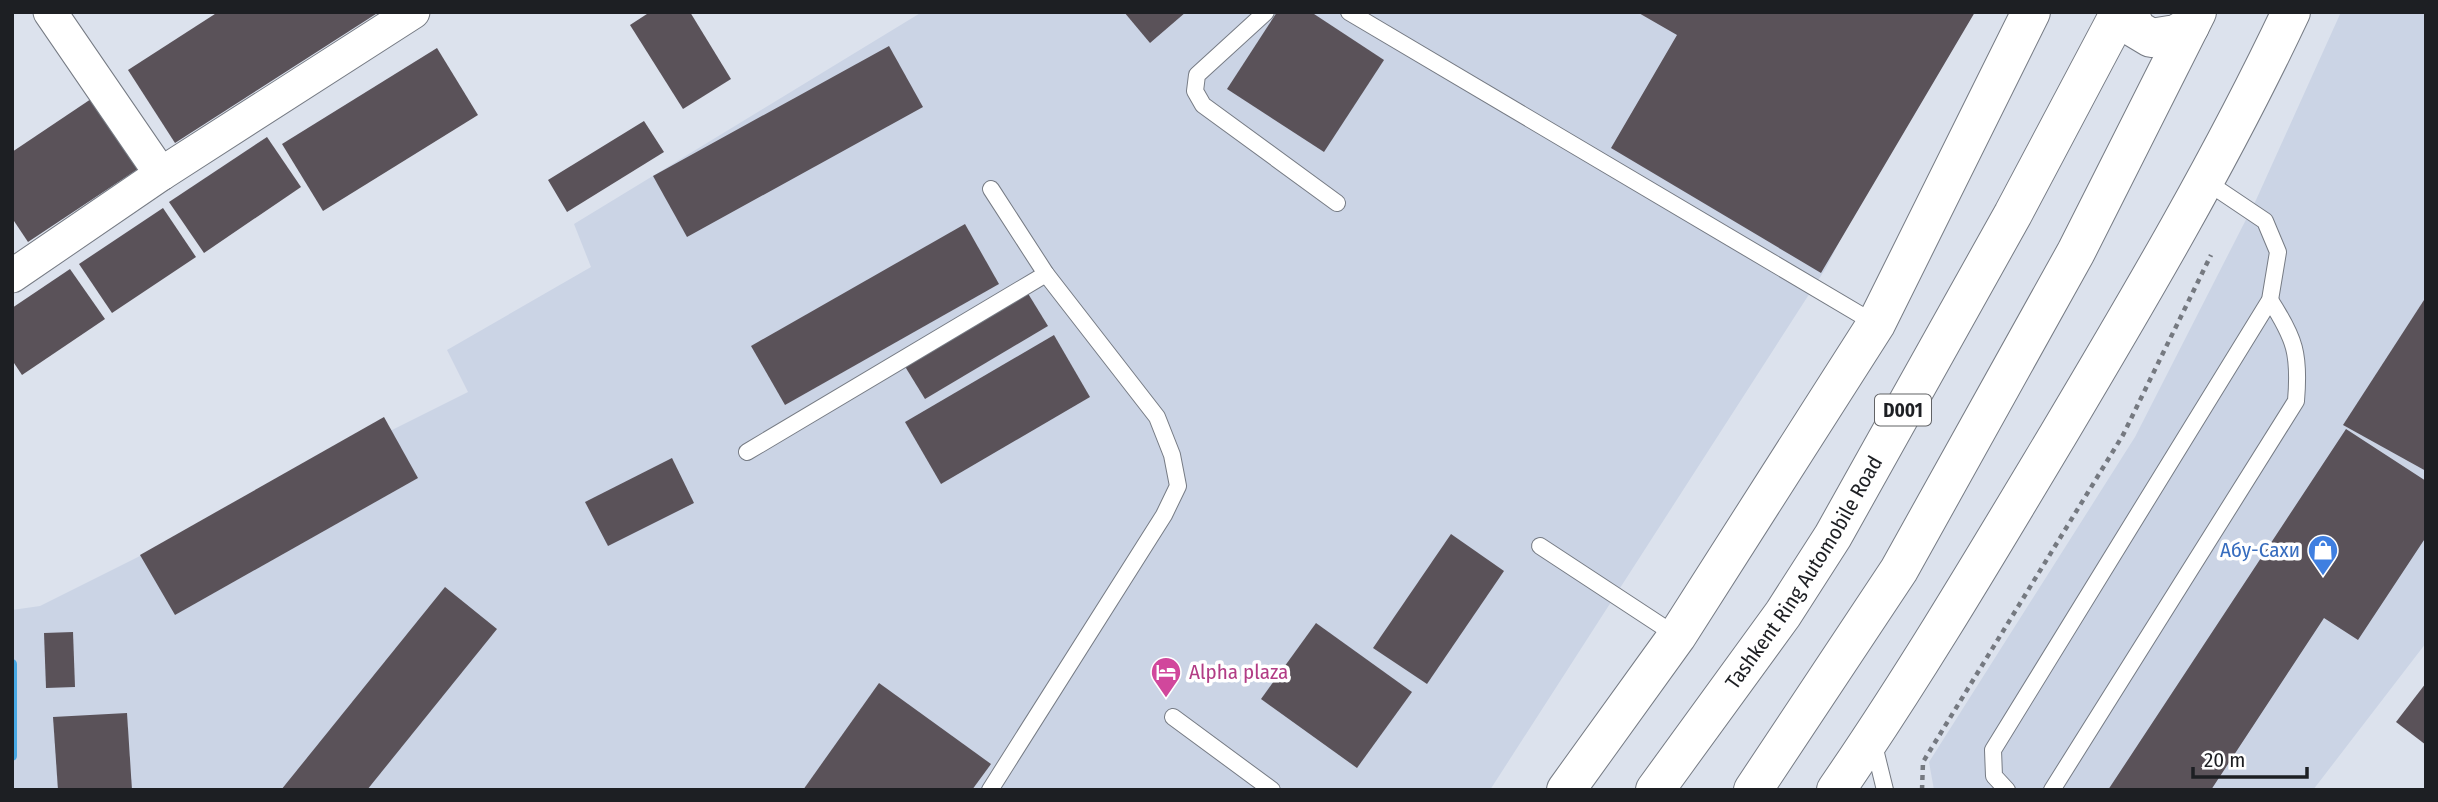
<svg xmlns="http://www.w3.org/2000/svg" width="2438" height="802" viewBox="0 0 2438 802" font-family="'Fira Sans Condensed',sans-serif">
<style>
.built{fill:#cbd4e5}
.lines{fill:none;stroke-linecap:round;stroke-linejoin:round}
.stream{stroke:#47a8e4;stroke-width:10}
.building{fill:#5a5259}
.service-casing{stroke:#767b84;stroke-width:18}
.minor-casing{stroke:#767b84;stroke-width:35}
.tertiary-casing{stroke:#767b84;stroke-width:40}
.trunk-casing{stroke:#767b84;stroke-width:40}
.path{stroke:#757980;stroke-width:4.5;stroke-dasharray:5 5;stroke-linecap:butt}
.service{stroke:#fff;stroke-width:16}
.minor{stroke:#fff;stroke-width:33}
.tertiary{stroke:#fff;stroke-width:38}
.trunk{stroke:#fff;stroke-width:38}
.labels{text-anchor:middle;stroke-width:7;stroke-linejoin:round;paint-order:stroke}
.shield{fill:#fff;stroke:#616265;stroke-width:2}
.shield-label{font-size:19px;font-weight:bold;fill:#1d1f23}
.shop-label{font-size:21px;fill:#366cbe;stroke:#fff;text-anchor:end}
.street-label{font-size:21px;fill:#1d1f23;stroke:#fff}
.hotel-label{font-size:21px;fill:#b23c85;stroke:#fff;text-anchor:start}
</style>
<rect width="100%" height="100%" fill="#dce2ed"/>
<g class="built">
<polygon points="922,12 1955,12 1826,268 1490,790 12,790 12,610 40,606 468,392 447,350 591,267 574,224"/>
<polygon points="2341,12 2426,12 2426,643 2313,790 1934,790 1929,762 2135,437 2256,200"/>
</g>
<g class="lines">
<polyline class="stream" points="12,664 12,756"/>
</g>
<g class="building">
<polygon points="218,12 379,12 175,143 128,70"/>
<polygon points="650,12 690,12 731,79 683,109 630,25"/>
<polygon points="1124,12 1186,12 1150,43"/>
<polygon points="1277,12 1311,12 1384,60 1324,152 1227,89"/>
<polygon points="1637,12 1975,12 1821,273 1611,148 1677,35"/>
<polygon points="889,46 923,107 687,237 653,176"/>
<polygon points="437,48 478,115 323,211 282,144"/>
<polygon points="91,99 138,169 28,242 12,218 12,152"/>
<polygon points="644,121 664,152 567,212 548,180"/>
<polygon points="267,137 301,187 204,253 169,202"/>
<polygon points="163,208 196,257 112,313 79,264"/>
<polygon points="965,224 999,284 785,405 751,346"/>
<polygon points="70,269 105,319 22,375 12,360 12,308"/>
<polygon points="1024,287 1048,326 925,399 901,360"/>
<polygon points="2424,300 2426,302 2426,471 2343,425"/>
<polygon points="1054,335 1090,397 941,484 905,422"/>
<polygon points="384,417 418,478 175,615 140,555"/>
<polygon points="2346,429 2426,481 2426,537 2358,640 2324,618 2211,790 2108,790"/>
<polygon points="672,458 694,503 608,546 585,502"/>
<polygon points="1451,534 1504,571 1427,684 1373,648"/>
<polygon points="445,587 497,629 367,790 281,790"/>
<polygon points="1316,623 1412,692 1357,768 1261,699"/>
<polygon points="73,632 75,687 46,688 44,633"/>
<polygon points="879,683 991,764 972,790 803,790"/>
<polygon points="2426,683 2426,745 2396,722"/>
<polygon points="127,713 132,790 58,790 53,717"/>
</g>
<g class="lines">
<g class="service-casing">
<g id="service">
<polyline points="1266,12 1197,75 1195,91 1203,105 1337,203"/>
<polyline points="1349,12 1876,324"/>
<polyline points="747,452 1046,274"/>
<polyline points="1540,546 1677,636"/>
<polyline points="1173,717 1272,790"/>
<polyline points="1873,741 1885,790"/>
<polyline points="990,790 1164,515 1178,486 1172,455 1157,417 1046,274 991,189"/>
<polyline points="2007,790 1994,776 1993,750 2270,300 2278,252 2265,221 2204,180"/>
<path d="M2052 790 2296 401C2300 354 2295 339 2270 300"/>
</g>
</g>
<g class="minor-casing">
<g id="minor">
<polyline points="50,12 161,174"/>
<polyline points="12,276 161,174 413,12"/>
</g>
</g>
<g class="tertiary-casing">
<g id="tertiary">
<polyline points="1566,790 1677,636 1876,324 2031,12"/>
<path d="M1836 790C1915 675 1986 555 2058 435 2140 297 2222 158 2291 12"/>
</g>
</g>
<g class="trunk-casing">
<g id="trunk">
<polyline points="2129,12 2136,29 2151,38 2176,34 2190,26"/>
<path id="s1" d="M1655 790 1783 614 1833 536 2013 214 2120 12"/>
<polyline points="1753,790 1899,570 2076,252 2197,12"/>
</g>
</g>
<polyline class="path" points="1922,790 1923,762 2123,435 2211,255"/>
<use href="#service" class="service"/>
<use href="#minor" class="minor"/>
<use href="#tertiary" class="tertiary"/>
<use href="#trunk" class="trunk"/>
</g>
<defs>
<g id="shop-pin" transform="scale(1.575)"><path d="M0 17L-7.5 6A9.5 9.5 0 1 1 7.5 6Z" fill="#3f7fe0" stroke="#fff"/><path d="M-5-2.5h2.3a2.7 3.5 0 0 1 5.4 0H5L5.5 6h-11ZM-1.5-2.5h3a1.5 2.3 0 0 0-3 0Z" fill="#fff"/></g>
<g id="hotel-pin" transform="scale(1.575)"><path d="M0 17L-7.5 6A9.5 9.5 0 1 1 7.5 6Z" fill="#d1479c" stroke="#fff"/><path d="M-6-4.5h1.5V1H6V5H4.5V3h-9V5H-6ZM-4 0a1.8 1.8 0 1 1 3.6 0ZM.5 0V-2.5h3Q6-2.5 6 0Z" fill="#fff"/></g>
</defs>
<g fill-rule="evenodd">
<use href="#shop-pin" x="2323" y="550"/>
<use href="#hotel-pin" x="1166" y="672"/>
</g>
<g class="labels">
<rect class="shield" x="1875" y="394.5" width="56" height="31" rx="5"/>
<g class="shield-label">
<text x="1903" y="417">D001</text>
</g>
<g class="shop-label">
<text x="2300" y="557">Абу-Сахи</text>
</g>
<g class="street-label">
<text dy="7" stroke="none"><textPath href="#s1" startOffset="264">Tashkent Ring Automobile Road</textPath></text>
</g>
<g class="hotel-label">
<text x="1189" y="679">Alpha plaza</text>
</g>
</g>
<rect width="2438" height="802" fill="none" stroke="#1d1f23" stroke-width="28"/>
<path d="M2193 767v10h114v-10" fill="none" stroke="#1d1f23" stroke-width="3.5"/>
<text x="2204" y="767" font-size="21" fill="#1d1f23" stroke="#ffffff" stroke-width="5" paint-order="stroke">20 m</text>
</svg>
